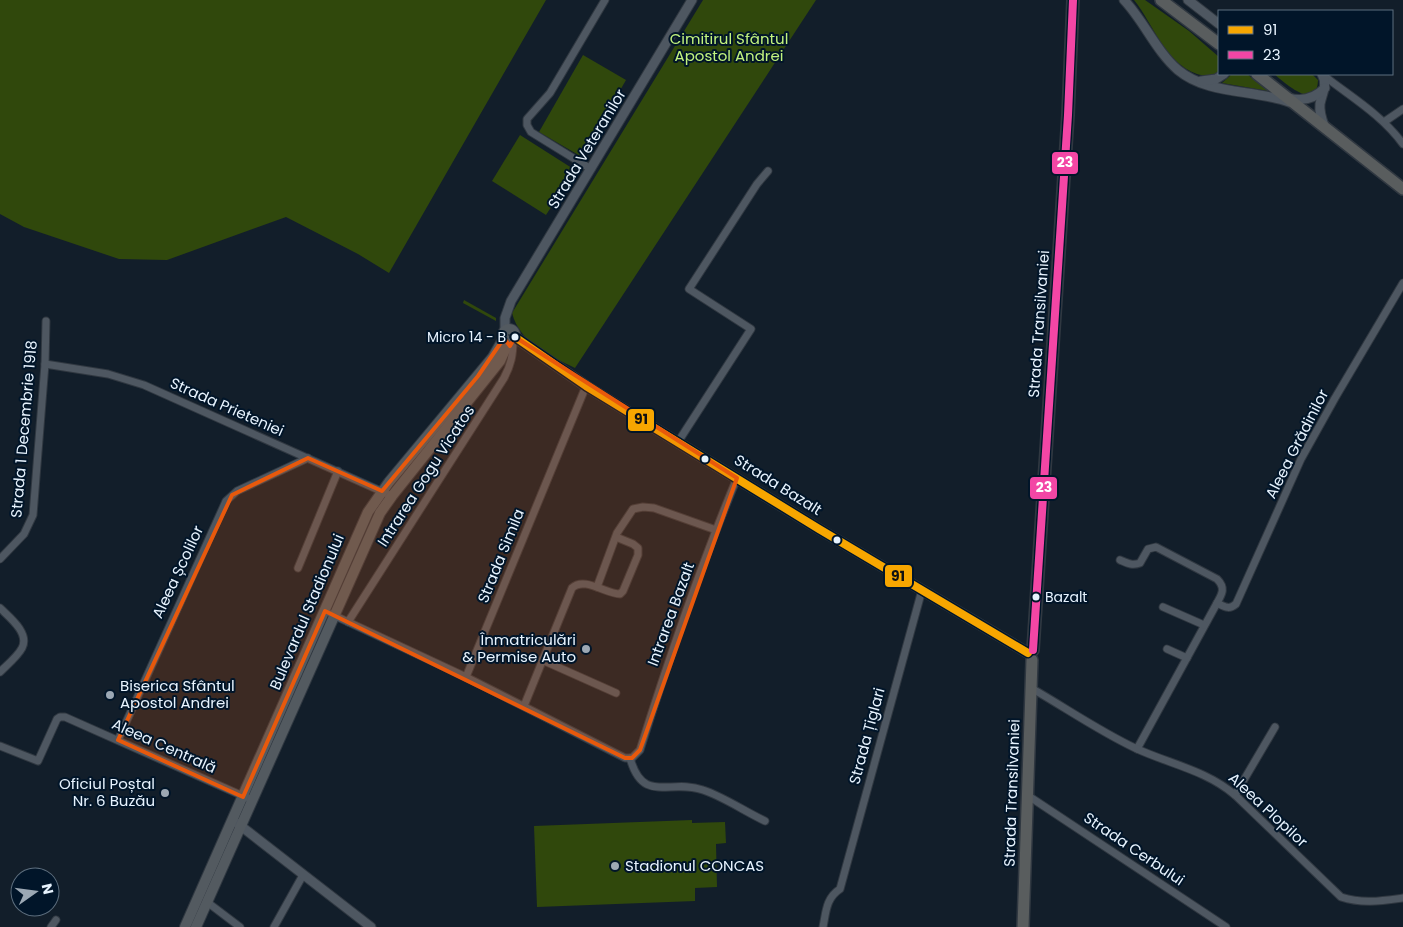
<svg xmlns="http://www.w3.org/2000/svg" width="1403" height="927" viewBox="0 0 1403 927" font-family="Poppins,sans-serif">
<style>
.green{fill:#30480c}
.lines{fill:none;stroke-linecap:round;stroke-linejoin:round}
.minor-casing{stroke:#303841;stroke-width:9}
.tertiary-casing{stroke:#303841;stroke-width:11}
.secondary-casing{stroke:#303841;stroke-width:12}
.primary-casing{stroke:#303841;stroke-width:14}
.minor{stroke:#4e5761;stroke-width:7}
.tertiary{stroke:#4e5761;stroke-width:9}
.secondary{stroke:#535a60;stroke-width:10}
.primary{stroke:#595d5e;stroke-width:11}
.bus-1-casing{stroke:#011529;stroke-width:11}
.bus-2-casing{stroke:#011529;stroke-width:11}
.bus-1{stroke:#f7a600;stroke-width:8}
.bus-2{stroke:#f346a5;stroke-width:8}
.marked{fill:#e8590c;fill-opacity:0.2;stroke:#e8590c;stroke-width:4;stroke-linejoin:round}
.bus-dot{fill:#e7f3fe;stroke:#011529;stroke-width:2}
.poi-dot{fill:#9ca8b4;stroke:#011529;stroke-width:2}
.labels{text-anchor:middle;stroke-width:4;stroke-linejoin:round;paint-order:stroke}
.bus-label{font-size:14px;fill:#e7f3fe;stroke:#011529;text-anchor:end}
.park-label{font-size:15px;fill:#c2f37e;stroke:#011529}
.street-label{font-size:15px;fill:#e7f3fe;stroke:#011529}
.poi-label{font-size:15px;fill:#e7f3fe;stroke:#011529;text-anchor:end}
.line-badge{stroke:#011529;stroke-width:2}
.badge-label{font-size:14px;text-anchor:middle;font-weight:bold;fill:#fff}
.pale-badge-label{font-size:14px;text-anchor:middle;font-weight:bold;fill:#111}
</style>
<rect width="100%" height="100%" fill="#121e2a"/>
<g class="green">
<polygon points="0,0 546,0 389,273 358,254 286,217 167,260 119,259 24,227 0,214"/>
<path d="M703 0H816L575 368C549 355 520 343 512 313Z"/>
<path d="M1134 0H1145L1189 31 1219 57V72C1212 77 1205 76 1197 74 1164 62 1154 25 1134 0Z"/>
<polygon points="583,55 626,80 582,157 539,132"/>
<polygon points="1232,74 1247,74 1268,91 1222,83"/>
<path d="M1274 74H1312L1318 80C1317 113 1284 82 1274 74Z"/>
<polygon points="520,135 575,170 546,215 492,181"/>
<polygon points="464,300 496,318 496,321 463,303"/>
<polygon points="692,820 692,823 725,822 726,843 716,844 717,887 695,888 695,901 537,907 534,826"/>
</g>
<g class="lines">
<g class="minor-casing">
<g id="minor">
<path d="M1323 75C1351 97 1382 115 1403 144"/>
<polyline points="1384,122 1403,109"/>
<polyline points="591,169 531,132 527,125 527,119 550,93 605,0"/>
<polyline points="45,364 108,374 144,385 392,496"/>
<polyline points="678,442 751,329 689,289 757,184 768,171"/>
<polyline points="0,559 24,534 33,515 45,364 46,321"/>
<path d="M1120 560C1127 563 1132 566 1140 563L1148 549 1156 547 1217 579C1226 588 1222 594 1217 603L1137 749"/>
<polyline points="298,568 338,471"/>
<polyline points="597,587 617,533 633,509 643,507 654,508 716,530"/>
<path d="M1217 603C1225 607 1229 610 1236 604L1301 459 1335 398 1403 283"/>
<polyline points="1163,607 1204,625"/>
<path d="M0 608C9 617 30 633 22 648 18 656 7 665 0 672"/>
<path d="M331 614 466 677 625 758H632L640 750C669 658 700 567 737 478"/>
<path d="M348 622 504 378C511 365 513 355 513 340"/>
<polyline points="1167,649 1187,658"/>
<polyline points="542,660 616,693"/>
<polyline points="466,677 586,386"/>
<path d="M1031 688C1066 708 1099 731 1135 748 1169 764 1206 770 1235 795L1341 897C1362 904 1381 901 1403 898"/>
<path d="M524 706 572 588C584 576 606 594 620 594L623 591 638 555V548L633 544 616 537"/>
<polyline points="118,740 226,501 237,491 308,458"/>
<polyline points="0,746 38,761 57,719 60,717 65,717 252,800"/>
<path d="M630 758C643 805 670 778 703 790 724 797 744 811 765 821"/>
<polyline points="1027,795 1226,927"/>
<polyline points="1235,795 1275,727"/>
<polyline points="207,902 240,927"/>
<polyline points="51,927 56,920"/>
<polyline points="274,927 303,875"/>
<path d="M823 927C826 912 826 898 840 889L922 590"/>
</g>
</g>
<g class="tertiary-casing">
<g id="tertiary">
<path d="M1124 0C1144 21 1156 51 1178 70 1208 95 1253 89 1289 102"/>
<polyline points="1188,0 1219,24"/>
<path d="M1322 74C1328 85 1322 93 1320 104 1319 113 1322 120 1325 128"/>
<polyline points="1201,81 1216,79 1224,74"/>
<path d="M1289 98C1303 102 1315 98 1325 88"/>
<polyline points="505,330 505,318 511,301 692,0"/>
<polyline points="237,823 371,927"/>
</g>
</g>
<g class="secondary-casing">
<g id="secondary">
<circle cx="509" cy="335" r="6"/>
<polyline points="515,337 586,386 819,529 1028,653"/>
<polyline points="185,927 368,512 389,482 493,357 504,338"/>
<polyline points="196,927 380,513 392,496 500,361 509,341"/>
</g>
</g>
<g class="primary-casing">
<g id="primary">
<polyline points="1161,0 1219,44"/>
<polyline points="1257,74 1403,189"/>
<polyline points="1033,650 1068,115 1073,0"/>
<polyline points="1023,927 1032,660"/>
</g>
</g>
<use href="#minor" class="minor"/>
<use href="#tertiary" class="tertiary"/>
<use href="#secondary" class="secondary"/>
<use href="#primary" class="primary"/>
<g class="bus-1-casing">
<polyline id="bus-1" points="515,337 586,386 819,529 1028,653"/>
</g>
<g class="bus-2-casing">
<polyline id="bus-2" points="1033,650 1068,115 1073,0"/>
</g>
<use href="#bus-1" class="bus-1"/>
<use href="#bus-2" class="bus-2"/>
</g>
<path class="marked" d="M515 337 737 478 640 750 632 758H625L325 611 243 797 118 740 232 495 308 458 382 491 478 376 504 338 510 346Z"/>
<g class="bus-dot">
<circle cx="515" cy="337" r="4.5"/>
<circle cx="705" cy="459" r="4.5"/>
<circle cx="837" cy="540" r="4.5"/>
<circle cx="1036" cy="597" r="4.5"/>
</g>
<g class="poi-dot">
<circle cx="586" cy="649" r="5"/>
<circle cx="110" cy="695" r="5"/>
<circle cx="165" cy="793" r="5"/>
<circle cx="615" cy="866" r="5"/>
</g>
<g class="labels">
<g class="bus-label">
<text x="506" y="342">Micro 14 - B</text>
<text x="1045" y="602" text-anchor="start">Bazalt</text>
</g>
<g class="park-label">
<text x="729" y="44">Cimitirul Sfântul<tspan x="729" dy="17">Apostol Andrei</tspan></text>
</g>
<g class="street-label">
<text transform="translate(587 149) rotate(-59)" y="5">Strada Veteranilor</text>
<text transform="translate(1039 324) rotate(-86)" y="5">Strada Transilvaniei</text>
<text transform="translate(227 407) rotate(24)" y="5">Strada Prieteniei</text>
<text transform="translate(24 429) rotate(-85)" y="5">Strada 1 Decembrie 1918</text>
<text transform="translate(1297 444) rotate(-63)" y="5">Aleea Grădinilor</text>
<text transform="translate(426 476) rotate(-57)" y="5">Intrarea Gogu Vicatos</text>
<text transform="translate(778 485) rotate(32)" y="5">Strada Bazalt</text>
<text transform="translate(501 556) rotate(-68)" y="5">Strada Simila</text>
<text transform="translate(178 572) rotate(-65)" y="5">Aleea Școlilor</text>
<text transform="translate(307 612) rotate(-67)" y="5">Bulevardul Stadionului</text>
<text transform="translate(671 614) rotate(-70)" y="5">Intrarea Bazalt</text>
<text transform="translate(867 736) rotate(-75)" y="5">Strada Țiglari</text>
<text transform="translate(164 746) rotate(24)" y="5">Aleea Centrală</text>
<text transform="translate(1012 793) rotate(-88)" y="5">Strada Transilvaniei</text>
<text transform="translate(1268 810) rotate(43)" y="5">Aleea Plopilor</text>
<text transform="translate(1134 849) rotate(34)" y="5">Strada Cerbului</text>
</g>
<g class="poi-label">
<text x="576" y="645">Înmatriculări<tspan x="576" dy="17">&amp; Permise Auto</tspan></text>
<text x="120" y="691" text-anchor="start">Biserica Sfântul<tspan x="120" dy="17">Apostol Andrei</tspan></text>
<text x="155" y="789">Oficiul Poștal<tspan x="155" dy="17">Nr. 6 Buzău</tspan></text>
<text x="625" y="871" text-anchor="start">Stadionul CONCAS</text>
</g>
</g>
<g class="line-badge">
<rect x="1051" y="151" width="28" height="24" rx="5" fill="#f346a5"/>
<rect x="627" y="408" width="28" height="24" rx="5" fill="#f7a600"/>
<rect x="1029" y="476" width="29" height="24" rx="5" fill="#f346a5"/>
<rect x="884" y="564" width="29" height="24" rx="5" fill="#f7a600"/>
</g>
<g class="badge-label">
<text x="1065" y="167">23</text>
<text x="1044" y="492">23</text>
</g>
<g class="pale-badge-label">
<text x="641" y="424">91</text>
<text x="898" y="581">91</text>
</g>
<rect x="1218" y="10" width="175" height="65" fill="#011529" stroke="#5d6e7e"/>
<rect x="1228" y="26" width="25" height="8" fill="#f7a600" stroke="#5d6e7e"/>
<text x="1263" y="35" font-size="15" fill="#e7f3fe">91</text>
<rect x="1228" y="51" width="25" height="8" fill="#f346a5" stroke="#5d6e7e"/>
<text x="1263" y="60" font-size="15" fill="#e7f3fe">23</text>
<g transform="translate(35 892) rotate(76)"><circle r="24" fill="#011529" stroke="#5d6e7e"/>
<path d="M0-4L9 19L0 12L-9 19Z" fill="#9ca8b4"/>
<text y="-8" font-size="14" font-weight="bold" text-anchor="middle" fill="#e7f3fe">N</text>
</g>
</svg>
